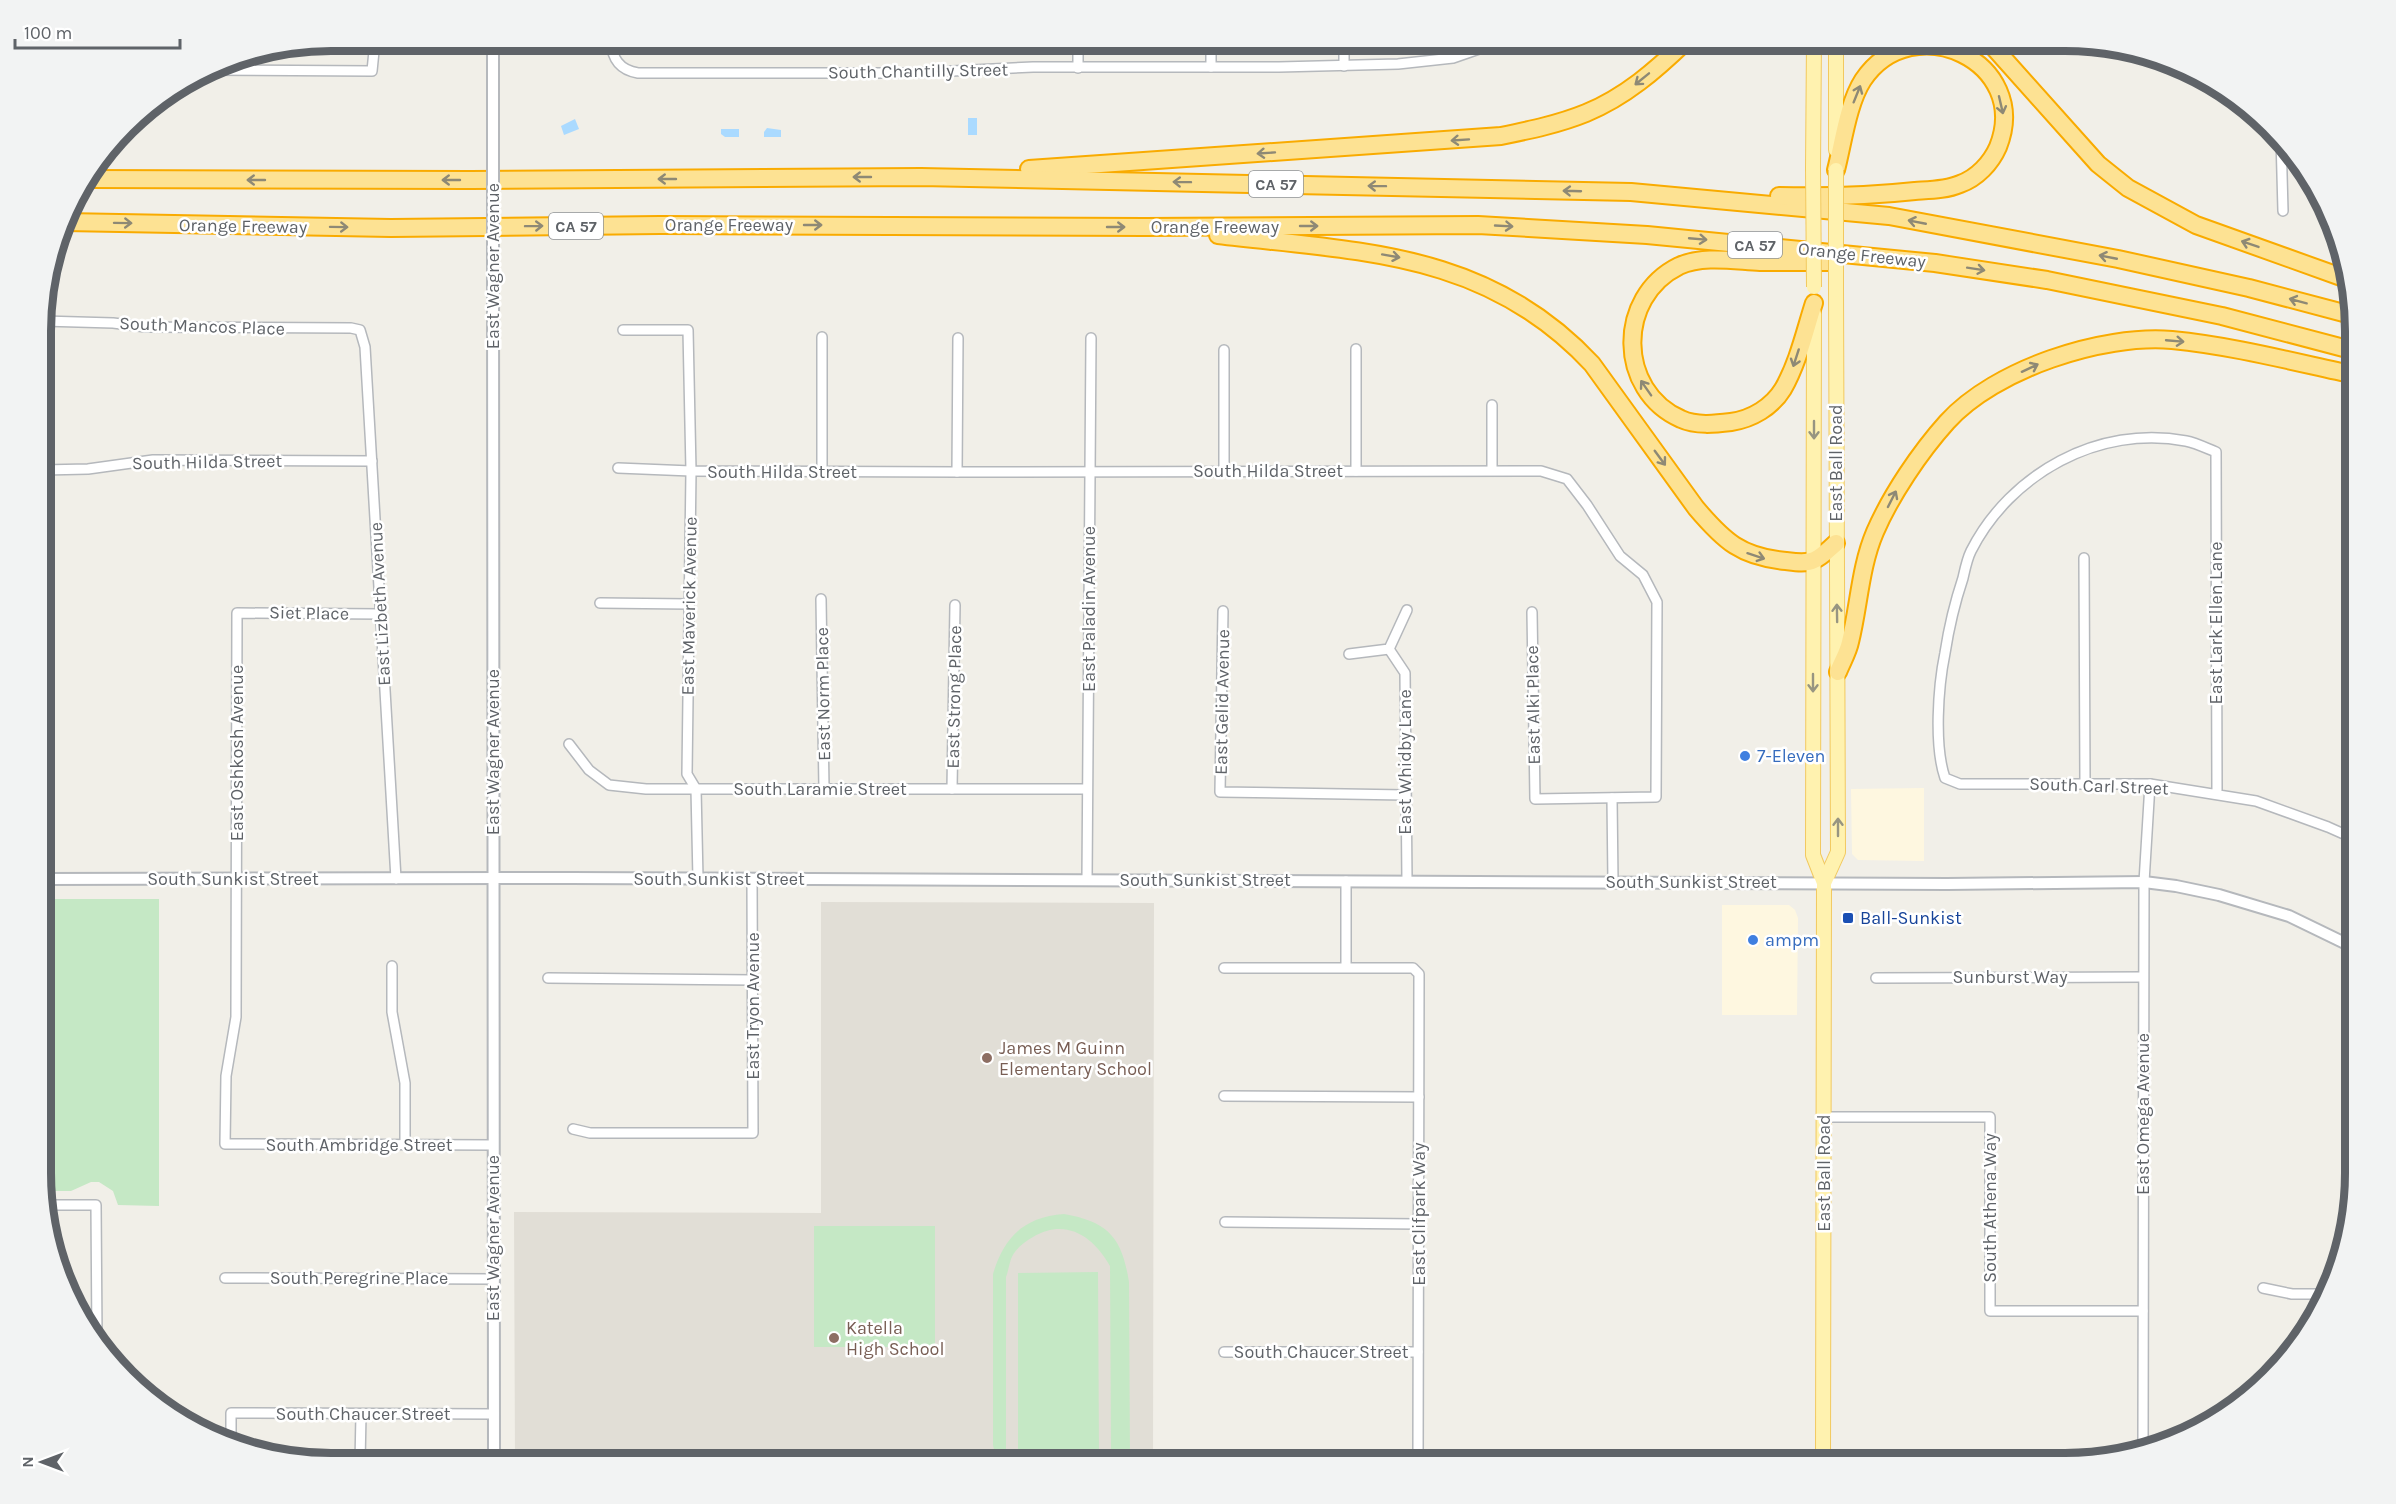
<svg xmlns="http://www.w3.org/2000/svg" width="2396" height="1504" viewBox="0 0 2396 1504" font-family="Karla,sans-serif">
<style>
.commercial{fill:#fef7e0}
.education{fill:#e1ded6}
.green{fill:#c5e8c5}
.water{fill:#aadaff}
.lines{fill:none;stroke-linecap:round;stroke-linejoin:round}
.minor-casing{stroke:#b5b8bc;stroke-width:12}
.tertiary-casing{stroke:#b5b8bc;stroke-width:14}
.primary-casing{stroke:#f2c960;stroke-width:16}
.motorway-casing{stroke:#f9ab00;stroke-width:20}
.minor{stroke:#fff;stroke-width:9}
.tertiary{stroke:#fff;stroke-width:10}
.primary{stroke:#fff2af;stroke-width:14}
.motorway{stroke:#fde293;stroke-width:16}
.tertiary-bridge-casing{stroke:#b5b8bc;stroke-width:14;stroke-linecap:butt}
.primary-bridge-casing{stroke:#f2c960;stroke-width:16;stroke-linecap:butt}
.tertiary-bridge{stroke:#fff;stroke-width:10}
.primary-bridge{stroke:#fff2af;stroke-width:14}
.oneway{stroke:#8e8975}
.oneway2{stroke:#979581}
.shop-dot{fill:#3f7fe0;stroke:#fff;stroke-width:2}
.transit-dot{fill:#1a4fb4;stroke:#fff;stroke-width:2}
.education-dot{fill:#8d6e63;stroke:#fff;stroke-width:2}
.labels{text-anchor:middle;stroke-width:5;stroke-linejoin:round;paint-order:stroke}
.shield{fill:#fff;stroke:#8f9295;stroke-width:1.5}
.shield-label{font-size:16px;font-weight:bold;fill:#5f6368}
.street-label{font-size:18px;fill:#5f6368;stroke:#fff}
.shop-label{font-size:18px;fill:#366cbe;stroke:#fff;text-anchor:start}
.transit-label{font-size:18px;fill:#164399;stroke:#fff;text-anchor:start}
.education-label{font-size:18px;fill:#785e54;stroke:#fff;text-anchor:start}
.rim{fill:none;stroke:#5f6368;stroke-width:8}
</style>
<rect width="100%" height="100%" fill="#f1efe8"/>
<g class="commercial">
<polygon points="1924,788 1924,861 1858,860 1852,854 1851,789"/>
<polygon points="1722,905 1789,905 1795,910 1798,918 1797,1015 1722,1015"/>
</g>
<polygon class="education" points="821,902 1154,903 1153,1463 515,1463 514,1212 821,1213"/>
<g class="green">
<polygon points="43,899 159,899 159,1206 118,1205 113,1191 99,1182 91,1182 71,1191 43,1191"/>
<path d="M1064 1214C1109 1222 1122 1238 1129 1282L1130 1463H1108L1111 1451 1110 1266C1094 1237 1066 1217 1033 1237 1024 1242 1015 1249 1011 1259 1009 1265 1008 1272 1006 1277V1450L1010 1463H997L993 1445V1274C1004 1237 1024 1217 1064 1214Z"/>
<rect x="814" y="1226" width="121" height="121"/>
<polygon points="1098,1272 1099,1453 1018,1453 1018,1273"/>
</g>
<g class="water">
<rect x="968" y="118" width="9" height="17"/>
<polygon points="575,119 579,129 564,135 561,126"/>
<polygon points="767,128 781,130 781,137 764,137 764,132"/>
<polygon points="721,129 739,129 739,137 725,137 721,134"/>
</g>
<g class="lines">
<g class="minor-casing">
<g id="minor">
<path d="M611 41C612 58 619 70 638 73H912L1033 67H1279L1398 64 1453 58 1502 41"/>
<polyline points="1078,41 1078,68"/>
<polyline points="1344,41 1344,66"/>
<polyline points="1211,67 1211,41"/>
<polyline points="208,70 372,71 375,41"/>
<polyline points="2281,138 2283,211"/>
<polyline points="43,321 113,323 146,327 351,328 360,330 365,347 396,879"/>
<polyline points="623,330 688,330 691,471 687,774 696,789 698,879"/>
<polyline points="822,337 822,472"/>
<polyline points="1356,349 1356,471"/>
<polyline points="1224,350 1224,472"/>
<polyline points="618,468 691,471 957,472 1541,471 1567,479 1587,505 1620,556 1643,575 1657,602 1656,797 1535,799 1532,612"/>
<polyline points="43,470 88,469 153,460 372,461"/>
<polyline points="1492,470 1492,405"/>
<polyline points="957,472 958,338"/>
<polyline points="2084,558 2085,784"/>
<polyline points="821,599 824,789"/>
<polyline points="600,603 689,604"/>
<polyline points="1223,611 1220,792 1405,795"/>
<polyline points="381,614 237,613 236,1017 226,1076 225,1144 493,1145"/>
<polyline points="1389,649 1405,673 1407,881"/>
<polyline points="1349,654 1389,649 1407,610"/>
<polyline points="569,744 589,770 609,785 646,789 1087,789"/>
<polyline points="952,789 955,605"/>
<path d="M2217 794 2216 452C2206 448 2196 443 2186 441 2099 424 2010 474 1971 551 1967 559 1965 569 1963 578 1955 602 1949 627 1945 653 1938 687 1934 746 1945 778L1960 784H2150L2256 801 2328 827 2355 839"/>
<polyline points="1612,798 1613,882"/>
<polyline points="1087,880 1091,338"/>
<polyline points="1346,881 1346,967"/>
<polyline points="392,966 392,1012 405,1083 405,1145"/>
<polyline points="1224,968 1413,968 1419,974 1418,1463"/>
<polyline points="548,978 753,980"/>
<polyline points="1876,978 2143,977"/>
<polyline points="1224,1096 1419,1097"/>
<polyline points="1824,1117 1990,1117 1990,1311 2143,1311"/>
<polyline points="573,1129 590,1133 753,1133 752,879"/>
<polyline points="43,1205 96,1205 97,1337"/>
<polyline points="1225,1222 1418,1224"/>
<polyline points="225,1278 494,1279"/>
<polyline points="2263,1288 2292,1294 2326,1294"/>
<polyline points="1224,1352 1418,1352"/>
<polyline points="231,1442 231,1413 494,1414"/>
<polyline points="2143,1445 2144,882 2150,784"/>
<polyline points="360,1463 361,1414"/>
</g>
</g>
<g class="tertiary-casing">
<g id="tertiary">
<polyline points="493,41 493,146"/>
<polyline points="493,256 494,1463"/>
<polyline points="43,879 570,878 1947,884 2144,882 2176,886 2219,895 2289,916 2355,948"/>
</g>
</g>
<g class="primary-casing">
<g id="primary">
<polyline points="1836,150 1836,41"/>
<polyline points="1813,168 1814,41"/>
<polyline points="1814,313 1813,855 1824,883 1823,1463"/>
<polyline points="1824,883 1838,852 1836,290"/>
</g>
</g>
<g class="motorway-casing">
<g id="motorway">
<polyline points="1988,41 2098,164 2128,188 2196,225 2344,278"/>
<path d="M1029 169 1501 136C1530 130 1559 124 1586 113 1625 97 1656 70 1686 41"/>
<polyline points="88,179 471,180 921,177 1631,192 1889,216 2118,259 2249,288 2355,316"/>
<path d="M1779 196C1826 197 1869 196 1915 191 1930 190 1946 190 1960 184 1977 178 1991 163 1998 147 2032 62 1913 6 1863 80 1848 103 1843 143 1836 170"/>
<polyline points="65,222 391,228 660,225 1145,227 1478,225 1647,235 1935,263 2047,280 2222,316 2355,351"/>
<path d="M1218 235C1360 252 1487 251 1592 364L1696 508C1724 541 1741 557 1786 561 1794 562 1806 564 1814 560 1822 557 1830 548 1836 543"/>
<path d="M1814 303C1805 331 1798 363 1783 389 1772 407 1752 419 1731 422 1715 424 1696 426 1681 419 1617 391 1616 297 1679 266 1703 255 1735 261 1760 262 1783 262 1806 262 1829 262"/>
<path d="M1838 672C1842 662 1848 652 1850 642 1859 606 1860 567 1875 532 1891 495 1920 452 1947 422 1995 369 2102 334 2172 340 2234 346 2294 362 2355 375"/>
</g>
</g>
<use href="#minor" class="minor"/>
<use href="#tertiary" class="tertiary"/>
<use href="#primary" class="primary"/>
<use href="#motorway" class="motorway"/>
<g class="tertiary-bridge-casing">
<polyline id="tertiary-bridge" points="493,146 493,256"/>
</g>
<g class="primary-bridge-casing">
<g id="primary-bridge">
<polyline points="1813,168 1814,287"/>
<polyline points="1836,170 1836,290"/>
</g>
</g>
<use href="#tertiary-bridge" class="tertiary-bridge"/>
<use href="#primary-bridge" class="primary-bridge"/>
</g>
<defs><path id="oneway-shaft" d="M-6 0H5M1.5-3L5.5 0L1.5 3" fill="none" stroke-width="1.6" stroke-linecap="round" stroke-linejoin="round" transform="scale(1.5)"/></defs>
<g class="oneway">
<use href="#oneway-shaft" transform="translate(1642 79) rotate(141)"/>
<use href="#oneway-shaft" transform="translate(1857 94) rotate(-68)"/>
<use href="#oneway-shaft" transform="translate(2001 105) rotate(77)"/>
<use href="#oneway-shaft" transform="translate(1460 140) rotate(176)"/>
<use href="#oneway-shaft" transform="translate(1266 153) rotate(176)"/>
<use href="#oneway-shaft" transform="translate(862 177) rotate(180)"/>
<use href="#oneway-shaft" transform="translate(667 179) rotate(180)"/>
<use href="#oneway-shaft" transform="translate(256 180) rotate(-180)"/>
<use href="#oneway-shaft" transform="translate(451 180) rotate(-180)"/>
<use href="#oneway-shaft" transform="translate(1182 182) rotate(-179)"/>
<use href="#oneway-shaft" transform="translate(1377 186) rotate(-179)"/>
<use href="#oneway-shaft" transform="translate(1572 191) rotate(-178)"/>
<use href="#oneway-shaft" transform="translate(1917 222) rotate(-169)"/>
<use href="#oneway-shaft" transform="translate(123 223) rotate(1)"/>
<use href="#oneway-shaft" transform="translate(813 225)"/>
<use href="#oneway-shaft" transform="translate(534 226) rotate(-1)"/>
<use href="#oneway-shaft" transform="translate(1309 226)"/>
<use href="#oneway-shaft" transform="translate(1504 226) rotate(3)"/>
<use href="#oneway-shaft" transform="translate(339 227) rotate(1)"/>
<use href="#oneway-shaft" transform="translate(1116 227)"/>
<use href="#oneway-shaft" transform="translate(1698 239) rotate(5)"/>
<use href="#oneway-shaft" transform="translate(2250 244) rotate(-161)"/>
<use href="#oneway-shaft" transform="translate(1391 256) rotate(10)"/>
<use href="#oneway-shaft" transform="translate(2108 257) rotate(-169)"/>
<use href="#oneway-shaft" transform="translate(1976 269) rotate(9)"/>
<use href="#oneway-shaft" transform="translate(2298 301) rotate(-165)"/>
<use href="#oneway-shaft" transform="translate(2175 341) rotate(5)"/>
<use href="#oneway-shaft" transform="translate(1796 358) rotate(108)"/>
<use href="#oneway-shaft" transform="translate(2030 368) rotate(-25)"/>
<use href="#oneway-shaft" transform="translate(1646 388) rotate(-125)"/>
<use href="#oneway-shaft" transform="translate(1660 458) rotate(54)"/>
<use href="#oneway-shaft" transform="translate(1892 499) rotate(-63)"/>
<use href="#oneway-shaft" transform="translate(1756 556) rotate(18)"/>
</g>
<g class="oneway2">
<use href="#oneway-shaft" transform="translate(1814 430) rotate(90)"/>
<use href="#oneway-shaft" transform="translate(1837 613) rotate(-91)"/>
<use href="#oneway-shaft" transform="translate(1813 683) rotate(90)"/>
<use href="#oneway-shaft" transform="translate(1838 827) rotate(-90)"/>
</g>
<g class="shop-dot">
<circle cx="1745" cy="756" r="6"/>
<circle cx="1753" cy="940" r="6"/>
</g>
<rect class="transit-dot" x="1842" y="912" width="12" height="12" rx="3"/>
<g class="education-dot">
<circle cx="987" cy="1058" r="6"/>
<circle cx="834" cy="1338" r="6"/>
</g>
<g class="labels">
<g class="shield">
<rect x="1249" y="171" width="54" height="26" rx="4.5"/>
<rect x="549" y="213" width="54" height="26" rx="4.5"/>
<rect x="1728" y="232" width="54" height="26" rx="4.5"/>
</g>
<g class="shield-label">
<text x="1276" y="190">CA 57</text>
<text x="576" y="232">CA 57</text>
<text x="1755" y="251">CA 57</text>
</g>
<g class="street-label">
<text transform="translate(918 71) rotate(-1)" y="6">South Chantilly Street</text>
<text x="729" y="231">Orange Freeway</text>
<text transform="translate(243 226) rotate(1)" y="6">Orange Freeway</text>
<text x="1215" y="233">Orange Freeway</text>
<text transform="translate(1862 255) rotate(6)" y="6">Orange Freeway</text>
<text transform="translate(493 266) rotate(-90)" y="6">East Wagner Avenue</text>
<text transform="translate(202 326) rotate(2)" y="6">South Mancos Place</text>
<text transform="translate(207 462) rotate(-1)" y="6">South Hilda Street</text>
<text transform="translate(1836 463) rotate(-90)" y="6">East Ball Road</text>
<text x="1268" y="477">South Hilda Street</text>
<text x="782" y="478">South Hilda Street</text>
<text transform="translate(380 604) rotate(-93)" y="6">East Lizbeth Avenue</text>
<text transform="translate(689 606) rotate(-89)" y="6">East Maverick Avenue</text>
<text transform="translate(1089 609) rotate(-90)" y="6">East Paladin Avenue</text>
<text transform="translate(309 613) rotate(1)" y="6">Siet Place</text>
<text transform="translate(2216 623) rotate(-90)" y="6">East Lark Ellen Lane</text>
<text transform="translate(823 694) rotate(-91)" y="6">East Norm Place</text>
<text transform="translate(954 697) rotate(-89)" y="6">East Strong Place</text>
<text transform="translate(1222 702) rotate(-89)" y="6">East Gelid Avenue</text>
<text transform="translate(1533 705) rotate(-91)" y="6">East Alki Place</text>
<text transform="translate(493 752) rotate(-90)" y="6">East Wagner Avenue</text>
<text transform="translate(237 753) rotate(-90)" y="6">East Oshkosh Avenue</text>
<text transform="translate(1405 762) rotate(-90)" y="6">East Whidby Lane</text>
<text transform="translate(2099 786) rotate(2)" y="6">South Carl Street</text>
<text x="820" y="795">South Laramie Street</text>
<text x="233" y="885">South Sunkist Street</text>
<text x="719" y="885">South Sunkist Street</text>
<text x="1205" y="886">South Sunkist Street</text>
<text x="1691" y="888">South Sunkist Street</text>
<text x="2010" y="983">Sunburst Way</text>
<text transform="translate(753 1006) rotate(-90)" y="6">East Tryon Avenue</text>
<text transform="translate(2143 1114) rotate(-90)" y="6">East Omega Avenue</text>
<text x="359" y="1151">South Ambridge Street</text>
<text transform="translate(1824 1173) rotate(-90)" y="6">East Ball Road</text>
<text transform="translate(1990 1208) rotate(-90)" y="6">South Athena Way</text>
<text transform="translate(1419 1214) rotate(-90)" y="6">East Clifpark Way</text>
<text transform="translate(493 1238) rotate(-90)" y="6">East Wagner Avenue</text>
<text x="359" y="1284">South Peregrine Place</text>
<text x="1321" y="1358">South Chaucer Street</text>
<text x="363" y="1420">South Chaucer Street</text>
</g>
<g class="shop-label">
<text x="1757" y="762">7-Eleven</text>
<text x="1765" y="946">ampm</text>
</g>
<g class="transit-label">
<text x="1860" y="924">Ball-Sunkist</text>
</g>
<g class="education-label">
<text x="999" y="1054">James M Guinn<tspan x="999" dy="21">Elementary School</tspan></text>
<text x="846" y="1334">Katella<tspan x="846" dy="21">High School</tspan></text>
</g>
</g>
<path d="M0 0H2396V1504H0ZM331 51H2065A280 280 0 0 1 2345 331V1173A280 280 0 0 1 2065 1453H331A280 280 0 0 1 51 1173V331A280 280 0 0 1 331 51Z" fill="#f2f3f3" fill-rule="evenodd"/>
<path class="rim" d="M331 51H2065A280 280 0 0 1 2345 331V1173A280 280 0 0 1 2065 1453H331A280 280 0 0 1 51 1173V331A280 280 0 0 1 331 51Z"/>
<g transform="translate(42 1462) rotate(270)" stroke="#ffffff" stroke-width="4.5" paint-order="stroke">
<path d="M0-4.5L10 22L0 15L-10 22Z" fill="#5f6368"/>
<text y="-9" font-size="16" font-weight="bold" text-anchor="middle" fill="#5f6368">N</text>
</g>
<path d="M15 39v9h165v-9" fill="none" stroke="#5f6368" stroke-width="3"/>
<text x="24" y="39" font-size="18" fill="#5f6368" stroke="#ffffff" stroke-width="4.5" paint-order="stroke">100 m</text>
</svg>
